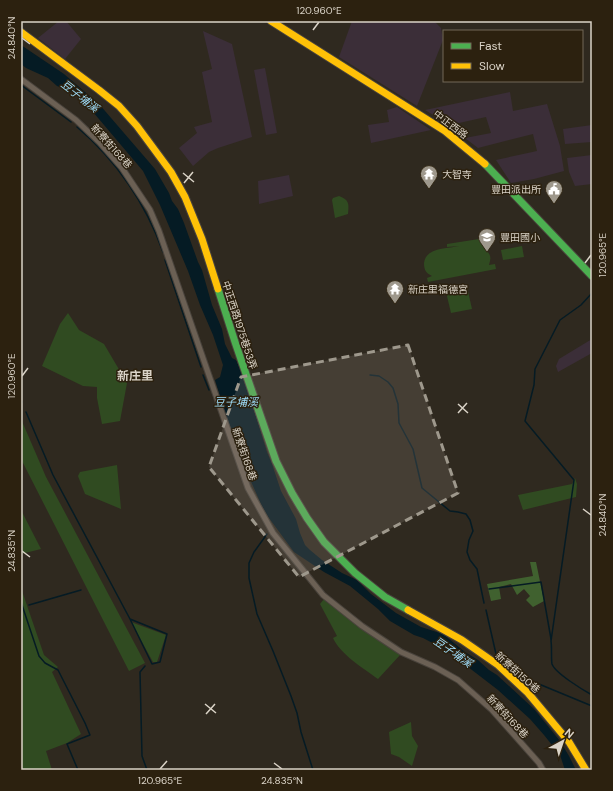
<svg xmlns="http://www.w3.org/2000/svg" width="613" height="791" viewBox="0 0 613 791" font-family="'DM Sans','Noto Sans TC',sans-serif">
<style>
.industrial{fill:#3b2e38}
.green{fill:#304b21}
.forest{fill:#40612f}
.water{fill:#051b24}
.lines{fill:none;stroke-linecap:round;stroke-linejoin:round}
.stream{stroke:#051b24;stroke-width:1.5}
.street-casing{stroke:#49433c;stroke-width:7}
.fast-casing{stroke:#49433c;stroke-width:9}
.slow-casing{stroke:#49433c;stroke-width:9}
.street{stroke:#6b6054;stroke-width:5}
.fast{stroke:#4caf50;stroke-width:7}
.slow{stroke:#ffc107;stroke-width:7}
.marked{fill:#9e988c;fill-opacity:0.2;stroke:#9e988c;stroke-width:3;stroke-dasharray:8 5;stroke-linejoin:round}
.ticks{fill:none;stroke:#dad3c7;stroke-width:1.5}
.labels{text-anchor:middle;stroke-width:3;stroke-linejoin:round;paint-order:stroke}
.street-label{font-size:10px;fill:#dad3c7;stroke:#2c210f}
.poi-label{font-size:10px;fill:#dad3c7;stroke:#2c210f;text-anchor:start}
.water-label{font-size:11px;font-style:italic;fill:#a0dffc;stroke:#2c210f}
.quarter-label{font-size:12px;font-weight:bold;fill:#dad3c7;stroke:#2c210f}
.neatline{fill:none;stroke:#dad3c7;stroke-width:1.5}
.ticks-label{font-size:10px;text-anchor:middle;fill:#dad3c7}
</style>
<rect width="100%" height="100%" fill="#2f291f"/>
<g class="industrial">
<polygon points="59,21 66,21 81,39 65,59 38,38"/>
<polygon points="352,21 434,21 441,28 443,40 417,106 339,57"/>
<polygon points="203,31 232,44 252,137 218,148 209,152 193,166 179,148 197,133 194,127 212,122 202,72 212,69"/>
<polygon points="265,68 277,133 266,135 254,70"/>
<polygon points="510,92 513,111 547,104 560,146 564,171 534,179 511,183 496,160 537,151 533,134 478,148 465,138 491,133 486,117 450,125 425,110"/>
<polygon points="397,107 431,130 371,143 368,125 389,122 387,110"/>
<polygon points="592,125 592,142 565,144 563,129"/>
<polygon points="592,155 592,184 575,186 569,172 567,158"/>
<polygon points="289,175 293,196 259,204 258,181"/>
<polygon points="592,339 592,353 558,372 556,366 559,359"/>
</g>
<g class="green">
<path d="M339 196C349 200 349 203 348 214L335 218 332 200 333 198Z"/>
<path d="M479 239 480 242 487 240 488 245 483 247C490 254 492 255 489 265L495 264 496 269 428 282 427 278 432 276C426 273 424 270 424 263 426 247 447 249 459 246L447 247V244Z"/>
<polygon points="522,246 524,257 503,260 501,250"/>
<polygon points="467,287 472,309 451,313 446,292"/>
<polygon points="68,313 79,330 104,344 127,383 120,421 102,424 97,398 97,387 83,386 42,366 60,324"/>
<polygon points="21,419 46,477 145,663 129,671 21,459"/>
<polygon points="117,465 121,509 85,494 78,476 80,472"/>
<polygon points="575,478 577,484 576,497 523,510 518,495 572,484"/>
<polygon points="21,510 41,549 21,554"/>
<polygon points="21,588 44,655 58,667 52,672 81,734 67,743 46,751 52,770 21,770"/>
<path d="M324 599 357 625 400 655 378 679C363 668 341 655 333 638L337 636 320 604Z"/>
<polygon points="131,622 166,635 157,662 153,662"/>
<polygon points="411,722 412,736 418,746 412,766 399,757 391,754 389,732"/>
</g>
<polygon class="forest" points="530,562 536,562 544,601 533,607 526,600 530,596 524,589 517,595 511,584 499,587 501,599 491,601 487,584 533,576"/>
<polygon class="water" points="21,45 64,74 99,104 155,169 169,193 172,201 178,209 184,223 198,262 202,270 212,305 222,329 225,344 232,358 236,360 243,375 267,452 272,464 281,491 296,519 300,533 305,545 310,550 322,560 342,573 357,580 371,594 396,613 421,627 443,634 465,652 478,660 489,670 497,675 534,709 560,741 569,756 576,770 565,770 560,755 544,735 530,719 498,690 446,650 423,638 414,635 390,621 378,609 350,586 324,572 294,552 269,518 261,504 245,468 244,460 227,419 215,380 220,377 223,365 213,335 200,305 188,271 160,205 143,171 82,99 72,92 57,86 48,78 26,68 21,64"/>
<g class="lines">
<g class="stream">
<polyline points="21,85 71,122"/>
<path d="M77 127C116 160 146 204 163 252"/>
<polyline points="165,260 201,367"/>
<path d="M592 293 581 305 560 320 535 369 534 385 525 421 574 480 551 641C552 647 551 659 552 664 555 673 583 690 592 695"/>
<polyline points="203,375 209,390"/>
<polyline points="370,375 379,376 388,382 393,388 398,404 399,423 413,449 422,488 450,511 458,512 466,514 470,520 473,531 469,540 467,552 470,560 477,569 484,603"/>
<polyline points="21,400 22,402"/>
<polyline points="26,412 53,475 130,619 152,664 160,662 167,634 130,619"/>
<polyline points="267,534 254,552 249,563 249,578 257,614 273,651 291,696 297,713 301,732 313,770"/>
<polyline points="489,589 541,582 551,639"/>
<polyline points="21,602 39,656 45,663 58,670 85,723 90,735 67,744 78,770"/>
<polyline points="29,605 81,590"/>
<polyline points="486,610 496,654 501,662 531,680"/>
<polyline points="145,666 140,672 142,756 147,770"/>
<polyline points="534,682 592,706"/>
</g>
<g class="street-casing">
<polyline id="street" points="21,79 76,120 100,143 122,168 150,210 159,231 248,488 273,533 323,595 362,626 401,652 435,667 458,680 492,710 539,763 543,770"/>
</g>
<g class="fast-casing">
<g id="fast">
<polyline points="485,164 592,276"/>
<polyline points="218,289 235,342 276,461 292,493 307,518 324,542 355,573 385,597 408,610"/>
</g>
</g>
<g class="slow-casing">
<g id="slow">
<polyline points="271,21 445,131 485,164"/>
<polyline points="21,32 99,90 119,106 137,126 171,172 185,197 202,239 218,289"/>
<polyline points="408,610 462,640 498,665 528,693 569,742 586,770"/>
</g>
</g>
<use href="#street" class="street"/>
<use href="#fast" class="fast"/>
<use href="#slow" class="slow"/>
</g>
<path class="marked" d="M408 345 458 493 299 577 209 467 241 377Z"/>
<path class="ticks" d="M313 30 319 22M22 38 30 44M183 173 194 182M184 183 193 172M585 263 591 255M22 376 28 368M458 404 468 413M458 413 467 403M583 509 591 515M22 551 30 557M205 704 216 713M206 714 215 704M274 763 282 769M160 769 167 761"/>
<defs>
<g id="temple-pin" transform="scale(0.9)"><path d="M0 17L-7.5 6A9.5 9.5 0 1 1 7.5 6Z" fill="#9e988c" stroke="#2c210f"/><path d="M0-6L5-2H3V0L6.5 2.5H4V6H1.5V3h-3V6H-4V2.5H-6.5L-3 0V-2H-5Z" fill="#fff"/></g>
<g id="civic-pin" transform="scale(0.9)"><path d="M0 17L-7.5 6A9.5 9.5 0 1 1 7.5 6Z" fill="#9e988c" stroke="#2c210f"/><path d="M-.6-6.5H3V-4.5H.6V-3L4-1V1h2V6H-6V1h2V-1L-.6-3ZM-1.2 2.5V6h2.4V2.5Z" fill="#fff"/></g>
<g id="school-pin" transform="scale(0.9)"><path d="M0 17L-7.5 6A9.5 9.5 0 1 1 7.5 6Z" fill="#9e988c" stroke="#2c210f"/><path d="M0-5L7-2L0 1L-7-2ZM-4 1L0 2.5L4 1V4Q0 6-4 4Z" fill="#fff"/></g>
</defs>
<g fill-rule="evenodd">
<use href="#temple-pin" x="429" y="174"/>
<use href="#civic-pin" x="554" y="189"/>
<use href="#school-pin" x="487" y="237"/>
<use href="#temple-pin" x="395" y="289"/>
</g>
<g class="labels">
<g class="street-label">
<text transform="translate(451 124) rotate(37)" y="4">中正西路</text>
<text transform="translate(112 146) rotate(48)" y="4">新寮街168巷</text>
<text transform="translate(240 325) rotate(72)" y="4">中正西路1975巷53弄</text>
<text transform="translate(245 454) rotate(71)" y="4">新寮街168巷</text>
<text transform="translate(518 672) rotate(42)" y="4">新寮街150巷</text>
<text transform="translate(508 716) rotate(47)" y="4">新寮街168巷</text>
</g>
<g class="poi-label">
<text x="442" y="178">大智寺</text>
<text x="541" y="193" text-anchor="end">豐田派出所</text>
<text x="500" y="241">豐田國小</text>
<text x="408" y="293">新庄里福德宮</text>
</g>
<g class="water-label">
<text transform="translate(80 96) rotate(38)" y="4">豆子埔溪</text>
<text x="236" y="406">豆子埔溪</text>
<text transform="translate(453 652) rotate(35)" y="4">豆子埔溪</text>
</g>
<g class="quarter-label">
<text x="135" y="380">新庄里</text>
</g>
</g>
<rect width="613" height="791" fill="none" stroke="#2c210f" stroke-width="44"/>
<rect x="443" y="30" width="140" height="52" fill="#2c210f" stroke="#726859"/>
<rect x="451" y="43" width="20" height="6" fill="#4caf50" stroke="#726859"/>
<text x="479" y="50" font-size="12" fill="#dad3c7">Fast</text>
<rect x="451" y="63" width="20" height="6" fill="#ffc107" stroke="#726859"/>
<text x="479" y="70" font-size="12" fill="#dad3c7">Slow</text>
<g transform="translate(563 741) rotate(40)" stroke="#2c210f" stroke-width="3" paint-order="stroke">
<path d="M0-3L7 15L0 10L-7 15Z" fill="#dad3c7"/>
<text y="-6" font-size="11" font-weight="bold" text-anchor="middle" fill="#dad3c7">N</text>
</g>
<rect x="22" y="22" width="569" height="747" class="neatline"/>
<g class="ticks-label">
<text x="319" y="14">120.960°E</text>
<text transform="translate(11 38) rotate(-90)" y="4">24.840°N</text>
<text transform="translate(602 255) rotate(-90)" y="4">120.965°E</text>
<text transform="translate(11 376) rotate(-90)" y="4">120.960°E</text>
<text transform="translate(602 515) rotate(-90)" y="4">24.840°N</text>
<text transform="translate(11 551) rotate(-90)" y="4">24.835°N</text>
<text x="160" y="784">120.965°E</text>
<text x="282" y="784">24.835°N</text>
</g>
</svg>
